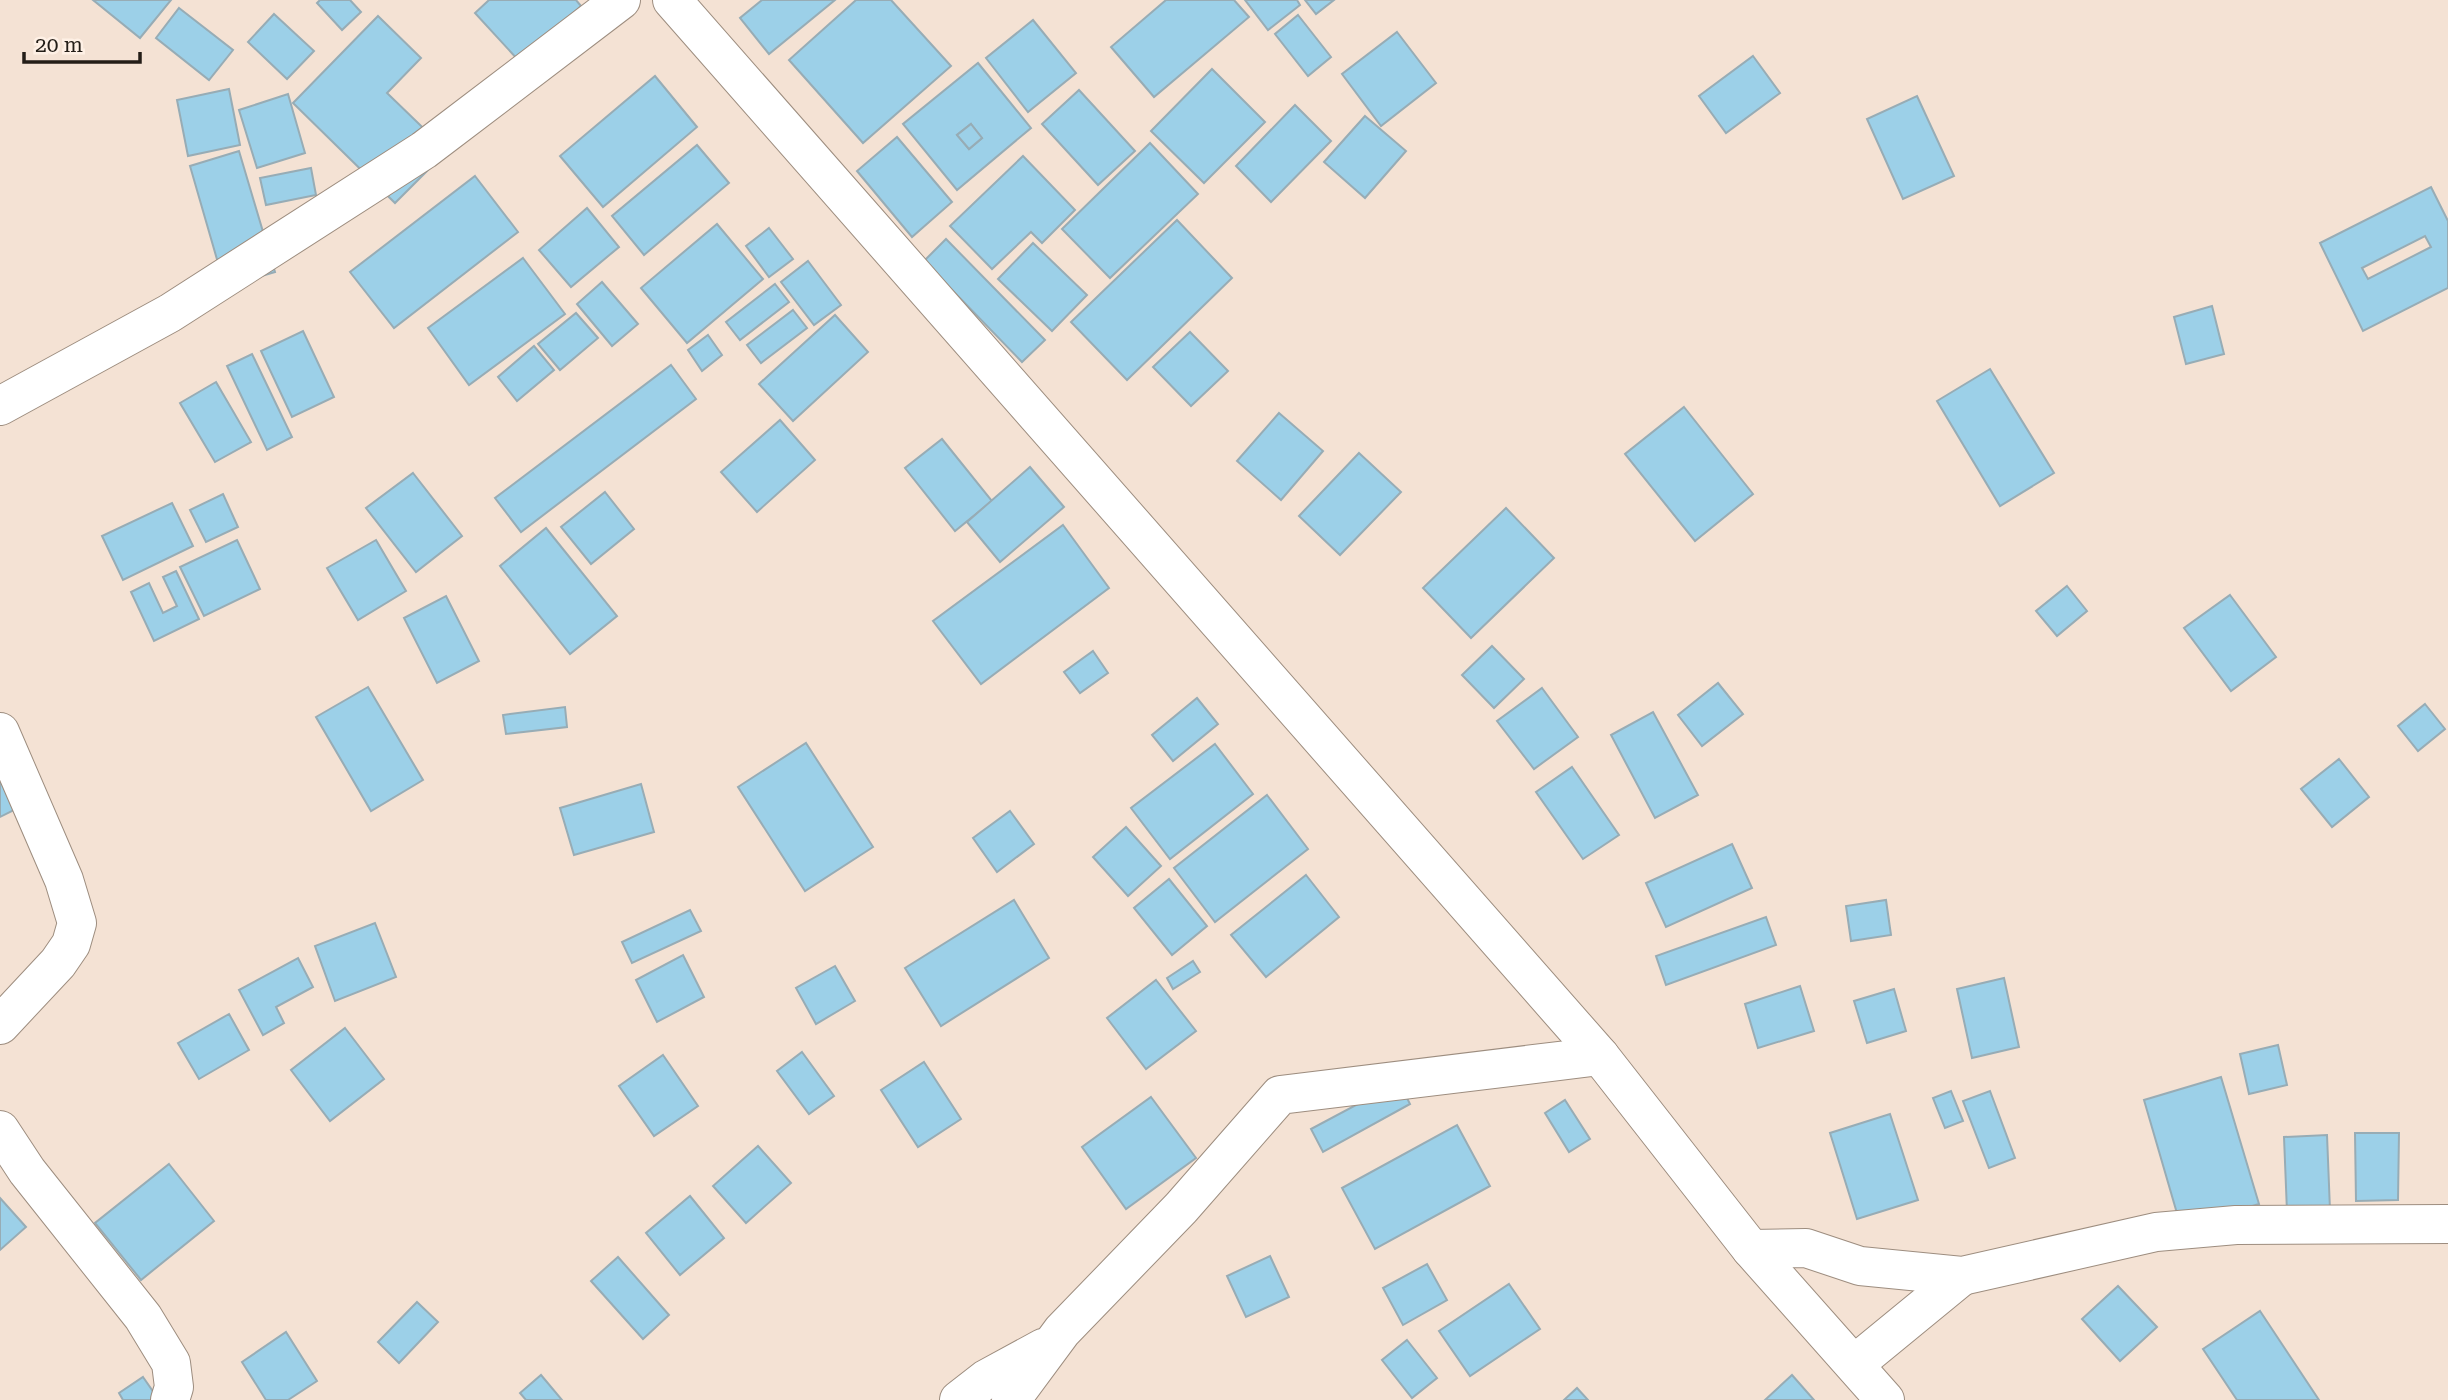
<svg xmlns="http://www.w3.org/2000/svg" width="2448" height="1400" viewBox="0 0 2448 1400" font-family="'Roboto Serif',serif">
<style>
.building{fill:#9cd0e8;stroke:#97acb5;stroke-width:2;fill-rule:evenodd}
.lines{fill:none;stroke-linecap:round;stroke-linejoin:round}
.minor-casing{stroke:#9d8d7f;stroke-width:40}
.tertiary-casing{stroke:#9d8d7f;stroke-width:40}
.minor{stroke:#fff;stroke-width:38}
.tertiary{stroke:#fff;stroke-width:38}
</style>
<rect width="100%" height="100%" fill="#f4e2d4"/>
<g class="building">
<polygon points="93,0 171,0 140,38"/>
<polygon points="320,0 350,0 361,12 342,30 317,3"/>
<polygon points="489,0 576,0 581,6 520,62 475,13"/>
<polygon points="762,0 835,0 769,54 740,18"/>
<polygon points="856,0 891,0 951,66 863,143 789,60"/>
<polygon points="1166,0 1234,0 1249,17 1154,97 1111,47"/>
<polygon points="1245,0 1297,0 1300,5 1268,30"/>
<polygon points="1305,0 1334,0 1316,14"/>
<polygon points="179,8 233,50 209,80 156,38"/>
<polygon points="274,14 314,51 287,79 248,42"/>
<polygon points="1298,15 1331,57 1308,76 1275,34"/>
<polygon points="378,16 421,58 387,93 447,151 395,203 293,103"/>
<polygon points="1033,20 1076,73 1028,112 986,58"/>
<polygon points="1397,32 1436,83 1381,126 1342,74"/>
<polygon points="1753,56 1780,93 1726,133 1699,96"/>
<path d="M978 63 1031 128 957 190 903 124ZM971 124 982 138 969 149 957 135Z"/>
<polygon points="1212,69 1265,122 1204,183 1151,131"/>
<polygon points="655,76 697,127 603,207 560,156"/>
<polygon points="229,89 240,145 188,156 177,100"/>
<polygon points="1079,90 1135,151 1098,185 1042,124"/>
<polygon points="288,94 305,153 257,168 239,110"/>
<polygon points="1917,96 1954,176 1903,199 1867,119"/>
<polygon points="1295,105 1331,141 1271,202 1236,166"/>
<polygon points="1365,116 1406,151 1365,198 1324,162"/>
<polygon points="971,124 982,138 969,149 957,135"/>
<polygon points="897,137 952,202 912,237 857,171"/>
<polygon points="1150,143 1198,194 1110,278 1062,229"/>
<polygon points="697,145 729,183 644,255 612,216"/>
<polygon points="239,151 275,272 225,287 190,166"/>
<polygon points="1023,156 1075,210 1042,243 1031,232 992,269 950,226"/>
<polygon points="311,168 316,195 266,205 260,178"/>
<polygon points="475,176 518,232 394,328 350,272"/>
<path d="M2431 187 2448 221V288L2363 331 2320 243ZM2425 236 2431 247 2368 279 2362 268Z"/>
<polygon points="587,208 619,247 571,287 539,250"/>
<polygon points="1177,220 1232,278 1127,380 1071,322"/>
<polygon points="717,224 763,279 687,343 641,288"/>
<polygon points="769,228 793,259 769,277 746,246"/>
<polygon points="946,239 1045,340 1022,362 924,261"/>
<polygon points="1033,243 1087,295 1052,331 998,279"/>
<polygon points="523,258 565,314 469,385 428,328"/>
<polygon points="808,261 841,305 814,325 781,282"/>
<polygon points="602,282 638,324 612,346 577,304"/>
<polygon points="775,284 789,302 740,340 726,322"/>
<polygon points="2212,306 2224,354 2186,364 2174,317"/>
<polygon points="793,310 807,328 761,363 747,345"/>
<polygon points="576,313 598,338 560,370 538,344"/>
<polygon points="835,315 868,352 793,421 759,384"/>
<polygon points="303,331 334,397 292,417 261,351"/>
<polygon points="1190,332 1228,371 1191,406 1153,367"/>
<polygon points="708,335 722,355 702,371 688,350"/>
<polygon points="534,346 554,370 517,401 498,377"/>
<polygon points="252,354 292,437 267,450 227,366"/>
<polygon points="671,365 696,399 521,532 495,498"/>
<polygon points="1990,369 2054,473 2000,506 1937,401"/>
<polygon points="216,382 251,442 215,462 180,403"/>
<polygon points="1684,407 1753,494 1695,541 1625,454"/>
<polygon points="1279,413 1323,451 1281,500 1237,461"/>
<polygon points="780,420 815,460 757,512 721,472"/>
<polygon points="942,439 992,501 955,531 905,468"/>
<polygon points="1359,453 1401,492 1340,555 1299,516"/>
<polygon points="1030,467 1064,507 1000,562 967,522"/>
<polygon points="413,473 462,536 416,572 366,508"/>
<polygon points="605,492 634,529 591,564 561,527"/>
<polygon points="223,494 238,527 206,542 190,510"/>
<polygon points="172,503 193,546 123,580 102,536"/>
<polygon points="1506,508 1554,558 1471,638 1423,588"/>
<polygon points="1063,525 1109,588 981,684 933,621"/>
<polygon points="546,528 617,616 570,654 500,566"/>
<polygon points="237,540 260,589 204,616 180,567"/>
<polygon points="376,540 406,591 358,620 327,568"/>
<polygon points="176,571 199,619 154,641 131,592 149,583 163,613 177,606 163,577"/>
<polygon points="2067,586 2087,611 2057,636 2036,611"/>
<polygon points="2230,595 2276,657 2231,691 2184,628"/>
<polygon points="446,596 479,661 437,683 404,618"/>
<polygon points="1492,646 1524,679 1494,708 1462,675"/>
<polygon points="1093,651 1108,673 1080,693 1064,672"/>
<polygon points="1718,683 1743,714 1702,746 1678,715"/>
<polygon points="368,687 423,780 371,811 316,717"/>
<polygon points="1542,688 1578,737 1534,769 1497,721"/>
<polygon points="1197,698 1218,724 1173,761 1152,735"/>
<polygon points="2425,704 2445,729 2418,751 2398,726"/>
<polygon points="565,707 567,727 506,734 503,715"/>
<polygon points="1653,712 1698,795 1655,818 1611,735"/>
<polygon points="806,743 873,847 805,891 738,787"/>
<polygon points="1215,744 1253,794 1170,859 1131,808"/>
<polygon points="2339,759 2369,797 2332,827 2301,789"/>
<polygon points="1572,767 1619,835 1583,859 1536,792"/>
<polygon points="0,773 16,809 0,817"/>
<polygon points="641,784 654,832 574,855 560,808"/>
<polygon points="1267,795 1308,849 1215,922 1174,868"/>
<polygon points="1010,811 1034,844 997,872 973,838"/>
<polygon points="1126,827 1161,866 1128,896 1093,857"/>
<polygon points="1732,844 1752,888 1666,927 1646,883"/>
<polygon points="1306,875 1339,917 1266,977 1231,935"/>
<polygon points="1169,879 1207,926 1172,955 1134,908"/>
<polygon points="1014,900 1049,958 941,1026 905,968"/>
<polygon points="1886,900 1891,935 1851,941 1846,906"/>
<polygon points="690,910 701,931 632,963 622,942"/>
<polygon points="1766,917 1776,945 1666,985 1656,956"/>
<polygon points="375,923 396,977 335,1001 315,946"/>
<polygon points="683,955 704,997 657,1022 636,980"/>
<polygon points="298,958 313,987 276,1007 284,1023 263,1035 239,990"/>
<polygon points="1193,961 1200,972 1173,989 1167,978"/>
<polygon points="835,966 855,1001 816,1024 796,988"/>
<polygon points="2004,978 2019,1047 1972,1058 1957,989"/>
<polygon points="1156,980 1196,1031 1146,1069 1107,1018"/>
<polygon points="1800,986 1814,1031 1758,1048 1745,1004"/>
<polygon points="1894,989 1906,1031 1867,1043 1854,1001"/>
<polygon points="229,1014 249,1050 199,1079 178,1043"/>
<polygon points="345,1028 384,1079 330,1121 291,1070"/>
<polygon points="2278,1045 2287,1085 2249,1094 2240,1054"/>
<polygon points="802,1052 834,1096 809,1114 777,1071"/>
<polygon points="663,1055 698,1106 654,1136 619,1086"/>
<polygon points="924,1062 961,1119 918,1147 881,1090"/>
<polygon points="2221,1077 2259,1204 2181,1227 2144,1100"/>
<polygon points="1399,1082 1410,1104 1323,1152 1311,1129"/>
<polygon points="1951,1091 1963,1121 1945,1128 1933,1098"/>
<polygon points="1990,1091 2015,1158 1989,1168 1963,1101"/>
<polygon points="1151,1097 1196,1158 1126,1209 1082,1147"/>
<polygon points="1565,1100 1590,1139 1569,1152 1545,1113"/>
<polygon points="1890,1114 1918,1200 1857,1219 1830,1133"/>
<polygon points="1457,1125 1490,1186 1375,1249 1342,1188"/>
<polygon points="2355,1133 2399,1133 2398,1200 2356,1201"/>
<polygon points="2327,1135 2330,1210 2287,1212 2284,1137"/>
<polygon points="758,1146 791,1183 746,1223 713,1186"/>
<polygon points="169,1164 214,1221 141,1280 95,1223"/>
<polygon points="690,1196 724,1238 680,1275 646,1233"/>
<polygon points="0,1198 26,1227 0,1250"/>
<polygon points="1270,1256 1289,1297 1246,1317 1227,1276"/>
<polygon points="618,1257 669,1315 643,1339 591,1281"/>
<polygon points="1427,1264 1447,1300 1403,1325 1383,1288"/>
<polygon points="1509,1284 1540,1329 1470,1376 1439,1331"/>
<polygon points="2118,1286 2157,1327 2120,1361 2082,1319"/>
<polygon points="417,1302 438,1322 399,1363 378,1342"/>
<polygon points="2260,1311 2319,1400 2237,1400 2203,1349"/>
<polygon points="286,1332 317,1381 288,1400 266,1400 242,1362"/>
<polygon points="1407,1340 1437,1378 1412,1398 1382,1360"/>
<polygon points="541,1375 562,1400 526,1400 520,1393"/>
<polygon points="1792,1375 1814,1400 1765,1400"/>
<polygon points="143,1377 159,1400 123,1400 119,1393"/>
<polygon points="1577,1388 1588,1400 1564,1400"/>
</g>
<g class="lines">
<g class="minor-casing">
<g id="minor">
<polyline points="0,406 170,313 424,150 621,0"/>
<polyline points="0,732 64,880 77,923 71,944 58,963 0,1025"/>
<polyline points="0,1130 27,1171 143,1317 171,1363 174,1387 170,1400"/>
<polyline points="1751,1249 1806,1248 1860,1266 1962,1276 2156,1232 2236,1225 2448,1224"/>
<polyline points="1856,1363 1962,1276"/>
<polyline points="959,1400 986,1379 1043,1348"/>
<polyline points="1011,1400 1062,1331 1181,1208 1280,1095 1600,1056"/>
</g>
</g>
<g class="tertiary-casing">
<polyline id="tertiary" points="672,0 1600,1056 1751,1249 1885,1400"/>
</g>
<use href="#minor" class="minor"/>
<use href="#tertiary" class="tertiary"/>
</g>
<path d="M24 52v10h116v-10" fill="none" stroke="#231d17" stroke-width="3.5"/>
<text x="35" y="52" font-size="21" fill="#231d17" stroke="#fef0e5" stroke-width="5" paint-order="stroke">20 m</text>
</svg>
